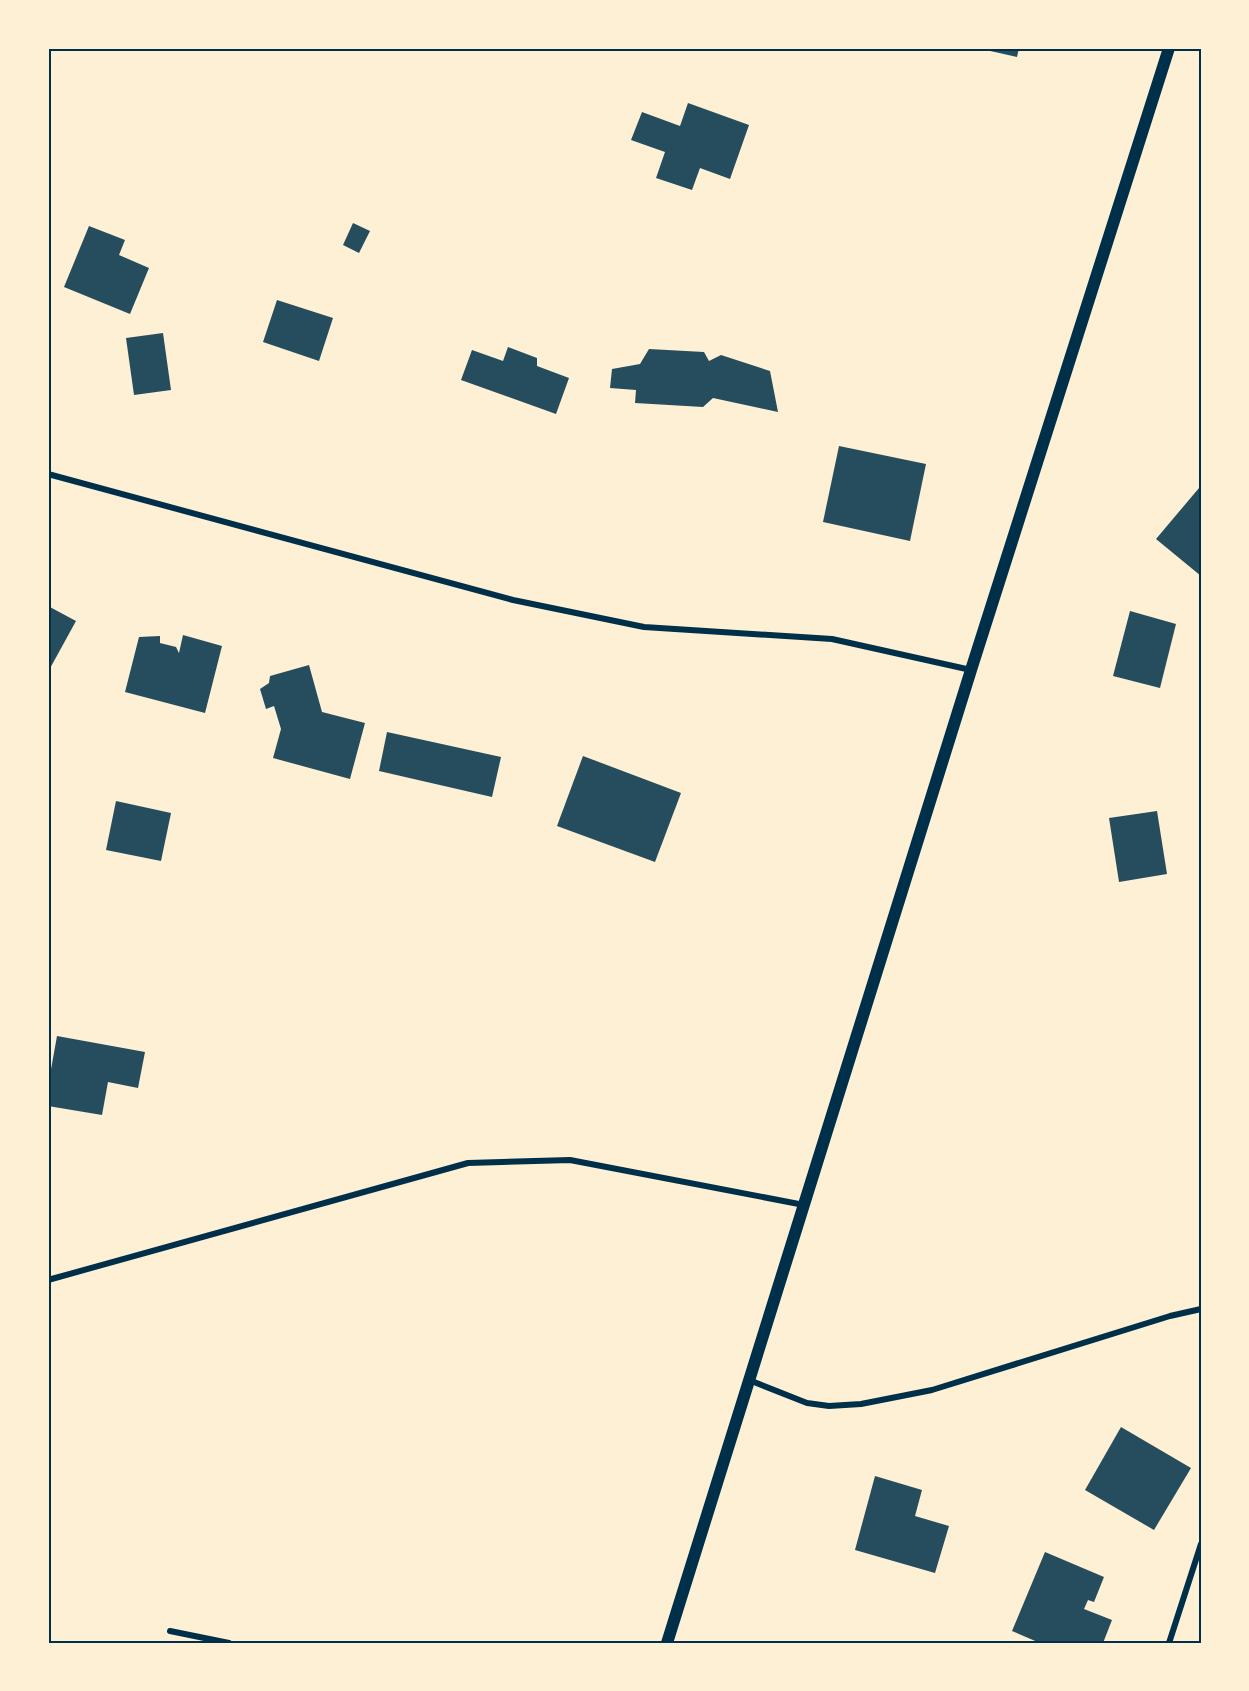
<svg xmlns="http://www.w3.org/2000/svg" width="1249" height="1691" viewBox="0 0 1249 1691" font-family="'Sofia Sans Condensed',sans-serif">
<style>
.building{fill:#264d5e}
.lines{fill:none;stroke-linecap:round;stroke-linejoin:round}
.minor{stroke:#003049;stroke-width:6}
.secondary{stroke:#003049;stroke-width:12}
.neatline{fill:none;stroke:#003049;stroke-width:2}
</style>
<rect width="100%" height="100%" fill="#fdf0d5"/>
<g class="building">
<polygon points="977,48 1019,48 1017,57"/>
<polygon points="688,103 749,125 730,179 700,168 692,190 656,178 665,152 631,140 642,112 680,126"/>
<polygon points="353,223 370,231 359,253 343,245"/>
<polygon points="89,226 125,240 119,255 149,268 130,314 64,287"/>
<polygon points="277,300 333,318 319,361 263,342"/>
<polygon points="163,333 171,390 134,395 126,338"/>
<polygon points="508,347 537,358 537,366 569,378 556,414 461,380 472,350 503,361"/>
<polygon points="649,349 704,352 709,361 721,355 770,371 778,412 713,398 703,407 635,403 636,390 610,388 612,369 640,364"/>
<polygon points="839,446 926,464 910,541 823,522"/>
<polygon points="1199,488 1201,490 1201,576 1156,539"/>
<polygon points="48,606 76,621 48,672"/>
<polygon points="1130,611 1176,624 1160,688 1113,676"/>
<polygon points="183,635 222,646 205,713 125,692 139,637 160,636 160,643 176,647 179,653"/>
<polygon points="309,665 322,712 365,723 350,779 273,758 281,729 274,706 266,709 260,689 269,683 270,676"/>
<polygon points="387,732 501,757 492,797 379,771"/>
<polygon points="583,756 681,793 655,862 557,826"/>
<polygon points="116,801 171,813 161,861 106,850"/>
<polygon points="1157,811 1167,874 1119,882 1109,818"/>
<polygon points="57,1036 145,1052 138,1088 108,1082 102,1115 48,1106 48,1086"/>
<polygon points="1121,1427 1191,1468 1154,1530 1085,1490"/>
<polygon points="875,1476 922,1490 915,1516 949,1526 935,1573 855,1550"/>
<polygon points="1045,1552 1104,1577 1094,1602 1088,1600 1084,1609 1112,1620 1103,1643 1040,1643 1012,1631"/>
</g>
<g class="lines">
<g class="minor">
<polyline points="48,474 513,600 644,627 832,639 971,670"/>
<polyline points="48,1280 468,1163 570,1160 804,1205"/>
<polyline points="749,1380 807,1403 829,1406 861,1404 932,1390 1170,1316 1201,1309"/>
<polyline points="170,1631 229,1643"/>
<polyline points="1169,1643 1201,1544"/>
</g>
<polyline class="secondary" points="667,1643 971,670 1169,48"/>
</g>
<rect width="1249" height="1691" fill="none" stroke="#fdf0d5" stroke-width="99"/>
<rect x="50" y="50" width="1150" height="1592" class="neatline"/>
</svg>
